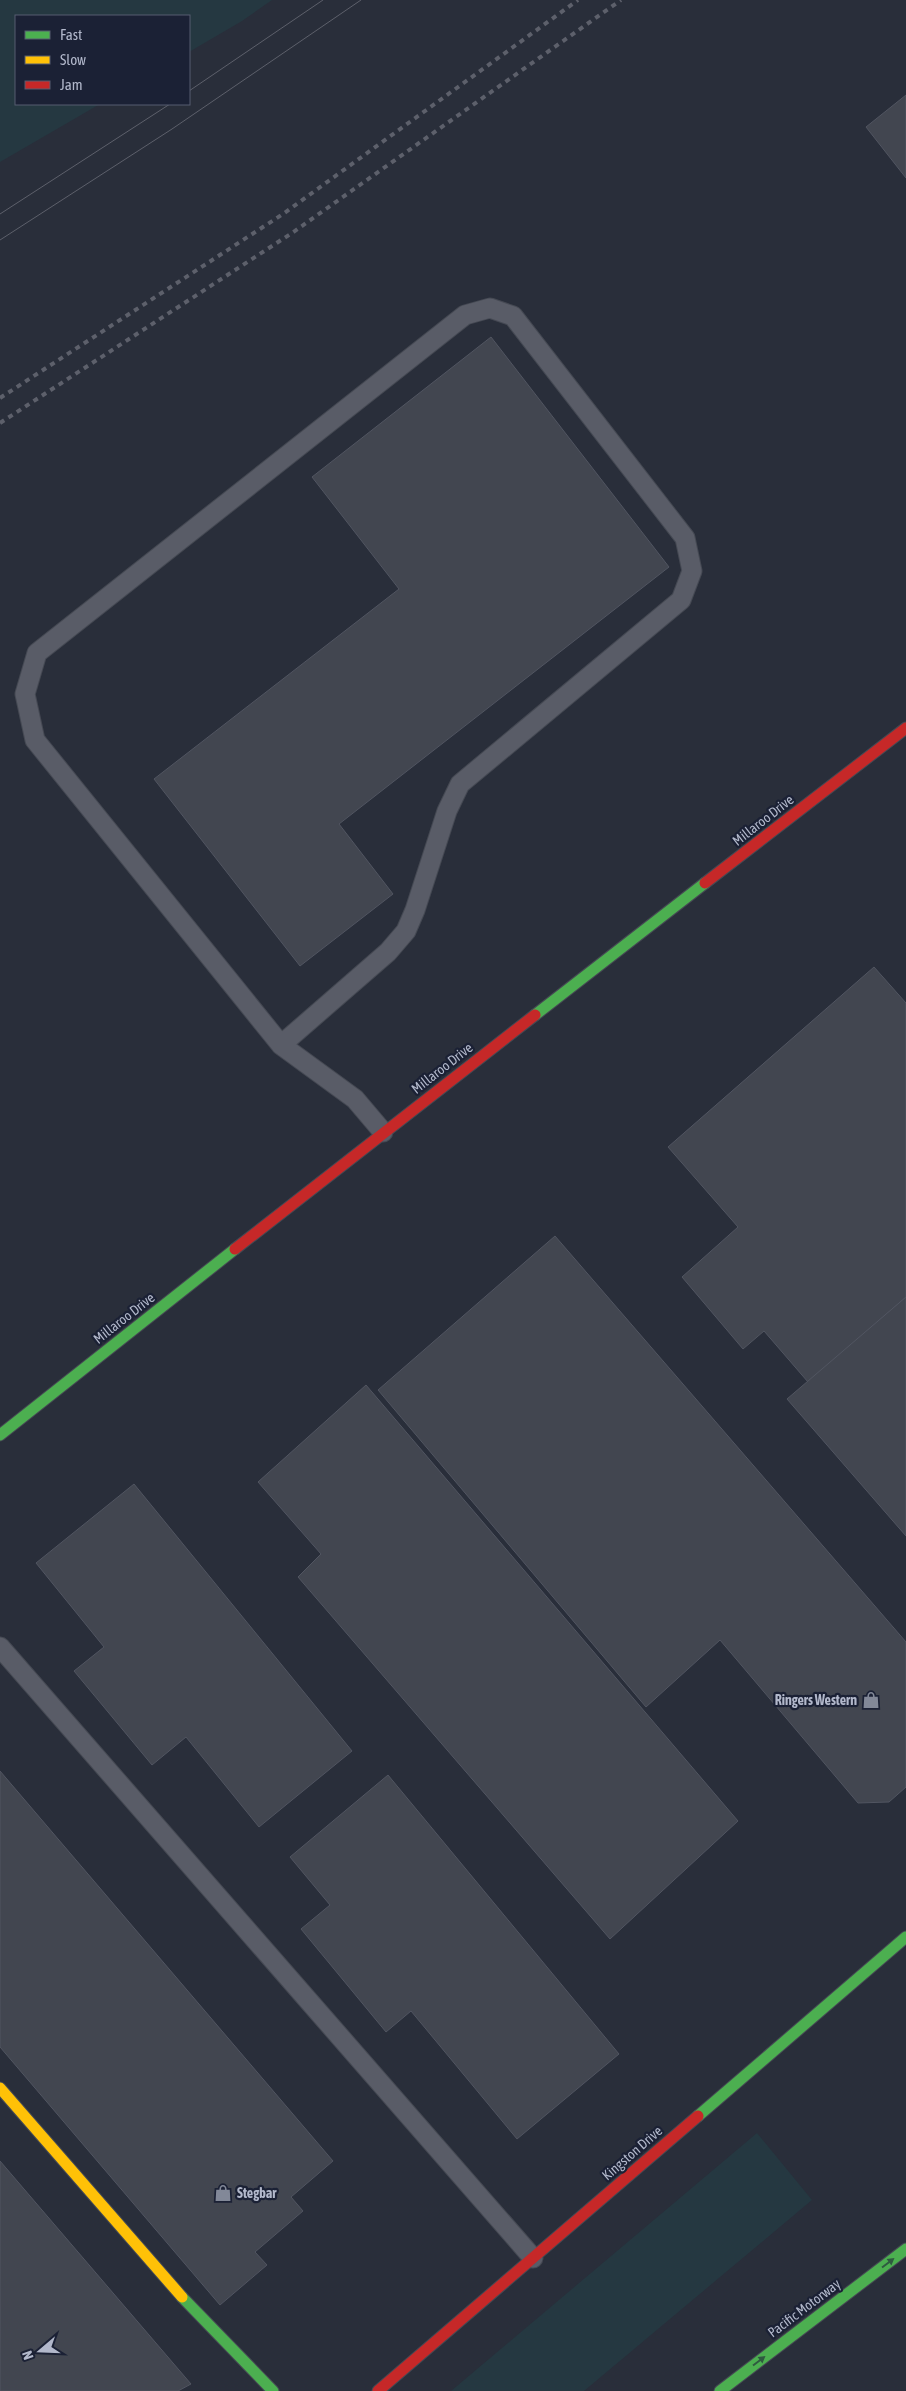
<svg xmlns="http://www.w3.org/2000/svg" width="906" height="2391" viewBox="0 0 906 2391" font-family="'Asap Condensed',sans-serif">
<style>
.green{fill:#253841}
.building{fill:#424650;stroke:#515561}
.lines{fill:none;stroke-linecap:round;stroke-linejoin:round}
.lane-casing{stroke:#454953;stroke-width:21}
.fast-casing{stroke:#454953;stroke-width:13}
.slow-casing{stroke:#454953;stroke-width:13}
.jam-casing{stroke:#454953;stroke-width:13}
.lane{stroke:#595c67;stroke-width:19}
.fast{stroke:#4caf50;stroke-width:11}
.slow{stroke:#ffc107;stroke-width:11}
.jam{stroke:#c62828;stroke-width:11}
.tram{stroke:#5d606b;stroke-width:1}
.rail{stroke:#5d606b;stroke-width:4;stroke-dasharray:5 5;stroke-linecap:butt}
.oneway{fill:#2f5a40}
.labels{text-anchor:middle;stroke-width:4.5;stroke-linejoin:round;paint-order:stroke}
.street-label{font-size:14px;fill:#b2b8cb;stroke:#1b2135}
.poi-label{font-size:14px;font-weight:bold;fill:#b2b8cb;stroke:#1b2135;text-anchor:end}
</style>
<rect width="100%" height="100%" fill="#292e3a"/>
<g class="green">
<polygon points="0,0 272,0 242,21 189,52 189,16 16,16 16,104 100,104 0,162"/>
<polygon points="757,2133 812,2200 584,2391 451,2391"/>
</g>
<g class="building">
<polygon points="906,95 906,178 866,127"/>
<polygon points="491,337 669,567 339,824 393,894 300,966 154,779 399,589 312,477"/>
<polygon points="874,967 906,1003 906,1297 808,1382 764,1331 743,1349 682,1277 738,1227 668,1147"/>
<polygon points="555,1236 906,1642 906,1787 889,1802 858,1803 720,1640 646,1707 378,1390"/>
<polygon points="906,1297 906,1536 787,1399"/>
<polygon points="366,1385 738,1821 610,1939 298,1577 321,1554 258,1482"/>
<polygon points="134,1484 352,1751 259,1827 186,1737 152,1765 74,1671 104,1647 36,1563"/>
<polygon points="0,1771 333,2161 291,2197 303,2211 255,2252 267,2265 220,2305 0,2047"/>
<polygon points="388,1775 619,2054 517,2139 411,2011 386,2032 301,1929 330,1905 290,1857"/>
<polygon points="0,2161 191,2384 178,2391 0,2391"/>
</g>
<g class="lines">
<g class="lane-casing">
<g id="lane">
<polyline points="281,1045 388,952 406,931 415,910 447,811 460,784 681,600 692,571 685,538 513,316 490,308 465,315 37,653 25,694 35,740 281,1045 355,1099 383,1132"/>
<polyline points="0,1647 533,2258"/>
</g>
</g>
<g class="fast-casing">
<g id="fast">
<polyline points="535,1015 705,883"/>
<polyline points="0,1435 235,1249"/>
<polyline points="698,2116 906,1937"/>
<polyline points="182,2297 273,2391"/>
<polyline points="720,2391 906,2249"/>
</g>
</g>
<g class="slow-casing">
<polyline id="slow" points="0,2088 182,2297"/>
</g>
<g class="jam-casing">
<g id="jam">
<polyline points="705,883 906,728"/>
<polyline points="235,1249 535,1015"/>
<polyline points="378,2391 698,2116"/>
</g>
</g>
<use href="#lane" class="lane"/>
<use href="#fast" class="fast"/>
<use href="#slow" class="slow"/>
<use href="#jam" class="jam"/>
<g class="tram">
<polyline points="189,91 323,0"/>
<polyline points="0,214 170,104"/>
<polyline points="0,240 172,129 361,0"/>
</g>
<g class="rail">
<polyline points="0,398 283,214 578,0"/>
<polyline points="0,423 292,233 621,0"/>
</g>
</g>
<defs><path id="oneway-solid" d="M-6-.8H1V-3.2L6.5 0L1 3.2V.8H-6Z" transform="scale(1.25)"/></defs>
<g class="oneway">
<use href="#oneway-solid" transform="translate(888 2263) rotate(-37)"/>
<use href="#oneway-solid" transform="translate(759 2361) rotate(-37)"/>
</g>
<defs>
<g id="shop-bare" transform="scale(1.35)"><path d="M-5-2.5h2.3a2.7 3.5 0 0 1 5.4 0H5L5.5 6h-11ZM-1.5-2.5h3a1.5 2.3 0 0 0-3 0Z" fill="#828898" stroke="#1b2135" stroke-width="2.5" paint-order="stroke"/></g>
</defs>
<g fill-rule="evenodd">
<use href="#shop-bare" x="871" y="1700"/>
<use href="#shop-bare" x="223" y="2193"/>
</g>
<g class="labels">
<g class="street-label">
<text transform="translate(763 820) rotate(-38)" y="5">Millaroo Drive</text>
<text transform="translate(442 1068) rotate(-38)" y="5">Millaroo Drive</text>
<text transform="translate(124 1318) rotate(-38)" y="5">Millaroo Drive</text>
<text transform="translate(632 2153) rotate(-41)" y="5">Kingston Drive</text>
<text transform="translate(804 2308) rotate(-37)" y="5">Pacific Motorway</text>
</g>
<g class="poi-label">
<text x="857" y="1705">Ringers Western</text>
<text x="237" y="2198" text-anchor="start">Stegbar</text>
</g>
</g>
<rect x="15" y="15" width="175" height="90" fill="#1b2135" stroke="#575d71"/>
<rect x="25" y="31" width="25" height="8" fill="#4caf50" stroke="#575d71"/>
<text x="60" y="40" font-size="15" fill="#b2b8cb">Fast</text>
<rect x="25" y="56" width="25" height="8" fill="#ffc107" stroke="#575d71"/>
<text x="60" y="65" font-size="15" fill="#b2b8cb">Slow</text>
<rect x="25" y="81" width="25" height="8" fill="#c62828" stroke="#575d71"/>
<text x="60" y="90" font-size="15" fill="#b2b8cb">Jam</text>
<g transform="translate(40 2351) rotate(251)" stroke="#1b2135" stroke-width="4" paint-order="stroke">
<path d="M0-4L9 19L0 12L-9 19Z" fill="#b2b8cb"/>
<text y="-8" font-size="14" font-weight="bold" text-anchor="middle" fill="#b2b8cb">N</text>
</g>
</svg>
